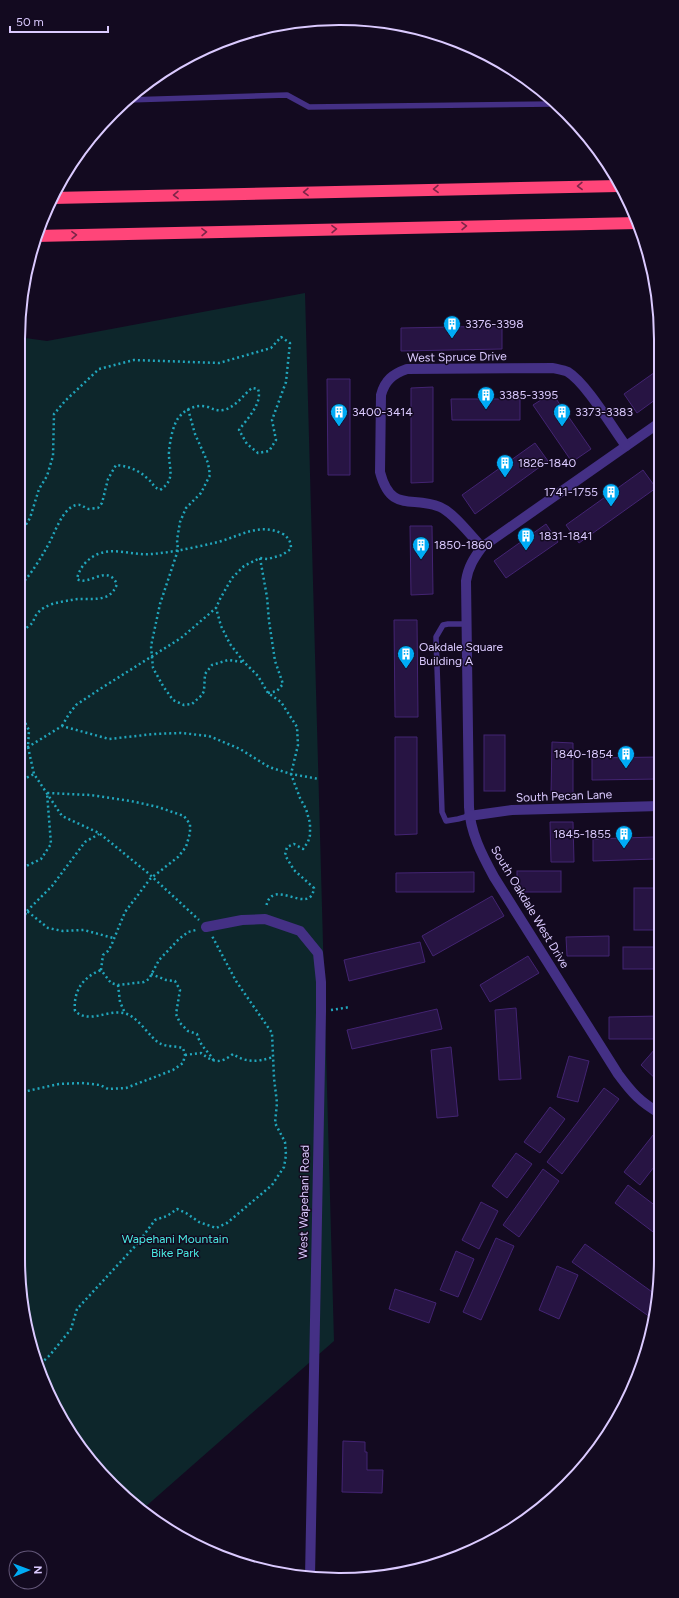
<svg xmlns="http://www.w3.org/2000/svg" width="679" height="1598" viewBox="0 0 679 1598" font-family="Figtree,sans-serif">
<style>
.green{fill:#0d262b}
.building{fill:#271443;stroke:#432472}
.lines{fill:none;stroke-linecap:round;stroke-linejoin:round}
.path{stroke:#21a6bc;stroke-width:2.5;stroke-dasharray:2 3;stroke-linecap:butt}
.service{stroke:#443085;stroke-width:5.5}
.minor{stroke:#443085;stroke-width:10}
.motorway{stroke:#ff4579;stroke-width:12}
.oneway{stroke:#7d2548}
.labels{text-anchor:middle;stroke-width:3;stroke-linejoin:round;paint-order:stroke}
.poi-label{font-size:12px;fill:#dbcaff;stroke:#130a20;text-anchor:start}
.street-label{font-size:12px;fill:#dbcaff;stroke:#130a20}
.park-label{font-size:12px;fill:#4aebe3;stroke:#130a20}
.rim{fill:none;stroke:#dbcaff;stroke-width:2}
</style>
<rect width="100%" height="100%" fill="#130a20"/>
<polygon class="green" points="305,293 334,1341 144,1508 98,1470 61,1419 35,1362 18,1258 18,337 47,341"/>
<g class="building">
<polygon points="502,326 502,349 401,351 401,328"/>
<polygon points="658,370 659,397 637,413 624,394"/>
<polygon points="327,379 350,379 350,475 328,475"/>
<polygon points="433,387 433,482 411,483 411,388"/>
<polygon points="552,393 591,449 572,462 533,405"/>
<polygon points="451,399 520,399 520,420 452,420"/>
<polygon points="535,443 548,461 475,514 462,495"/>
<polygon points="643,470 656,488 579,543 566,525"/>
<polygon points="546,524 558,542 506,578 494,561"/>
<polygon points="410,526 432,526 433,594 411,595"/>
<polygon points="394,620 417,620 418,717 395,717"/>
<rect x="484" y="735" width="21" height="56"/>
<polygon points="395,737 417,737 417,834 395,835"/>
<polygon points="552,742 573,743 573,795 551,795"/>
<polygon points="660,757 660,779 592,780 592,758"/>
<polygon points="550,822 573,822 574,862 551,862"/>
<polygon points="654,837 655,859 593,861 593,839"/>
<rect x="517" y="871" width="44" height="21"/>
<polygon points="474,872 474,892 396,892 396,873"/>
<rect x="634" y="888" width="21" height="42"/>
<polygon points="492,896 504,916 433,956 422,936"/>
<polygon points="609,936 609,956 567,956 566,937"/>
<polygon points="420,942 425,962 349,981 344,960"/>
<rect x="623" y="947" width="37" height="22"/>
<polygon points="528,956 539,973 490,1002 480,985"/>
<polygon points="516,1008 521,1079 499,1080 495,1010"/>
<polygon points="437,1009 442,1029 352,1049 347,1030"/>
<polygon points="660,1016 660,1039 609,1039 609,1017"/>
<polygon points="451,1047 458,1116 437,1118 431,1050"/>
<polygon points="655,1049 660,1054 660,1083 641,1065"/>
<polygon points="569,1056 589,1061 578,1102 557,1097"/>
<polygon points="604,1088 619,1099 562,1174 547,1162"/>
<polygon points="550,1107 565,1119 540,1153 524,1142"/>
<polygon points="657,1130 661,1133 661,1158 640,1185 624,1172"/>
<polygon points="516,1153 532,1164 507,1198 492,1186"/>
<polygon points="543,1169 559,1181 519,1237 503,1225"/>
<polygon points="628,1185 661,1210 661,1238 615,1203"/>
<polygon points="481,1202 498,1211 479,1249 462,1240"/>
<polygon points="496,1238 514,1246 481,1320 463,1312"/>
<polygon points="585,1244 655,1294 652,1314 650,1317 572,1262"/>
<polygon points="456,1251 474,1259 458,1297 440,1290"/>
<polygon points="557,1266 578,1275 559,1319 539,1310"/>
<polygon points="395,1289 436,1303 429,1323 389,1309"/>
<polygon points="343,1441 365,1442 365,1452 367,1452 367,1470 383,1470 382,1493 342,1492"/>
</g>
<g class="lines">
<g class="path">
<polyline points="188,409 195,434 208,463 210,475 201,493 186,508 180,522 177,540 178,550 160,604 151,646 153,668 163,686 173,700 184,705 192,704 202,695 204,691 205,674 212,665 228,660 244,662"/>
<polyline points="260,558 267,597 269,621 275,661 283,684 277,691 268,693"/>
<path d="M18 588C30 576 39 561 47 547 54 536 62 507 77 505 82 504 84 508 89 509 91 509 95 508 98 508L102 503 108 479 116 465C128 466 139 470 148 479 153 483 153 487 160 490 177 479 168 467 169 451 170 441 173 423 180 416 187 408 198 404 208 407 213 409 217 411 223 410 235 408 243 395 252 388L258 389C263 403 247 419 239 430L247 444 258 453 269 451 276 440 272 420 286 382 290 343 281 337 271 348 219 363 134 360 99 369 65 401 54 414 53 456 47 476 39 489 30 518 22 531 18 533"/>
<path d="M18 633C23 630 29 627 33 622 34 619 35 616 37 614 44 604 60 602 71 600 88 596 109 606 117 584 107 563 89 587 77 579 79 568 88 558 98 554 116 547 134 556 152 554 174 552 197 547 218 542 241 536 259 522 283 534 289 538 291 542 291 549L282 555 268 559 260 558 244 566 232 578 220 599 216 608 221 626 230 644 244 662 258 676 268 693 281 702 297 727 298 745 291 774 300 798 306 809 310 823V835L308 842 303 849 294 844 287 847 285 855 294 870 314 888C310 918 271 874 266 908"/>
<polyline points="18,710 29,730 28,747 34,774 62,816 99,833 148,873 199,920"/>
<polyline points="62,726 69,714 76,705 100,689 181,638 216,608"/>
<polyline points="18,751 28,747 62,726 109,739 154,734 181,733 209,736 240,749 269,767 291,774 319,779"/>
<polyline points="18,782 34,774"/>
<polyline points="18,870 41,859 51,844 47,793 90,795 131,801 158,807 184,816 190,824 190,833 186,847 178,857 150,879 125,912 111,946 108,951 103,955 101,970 111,983 118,985 144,982 149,979 159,960 179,939 188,932 196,930"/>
<polyline points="27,911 52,886 85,842 99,834"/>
<polyline points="18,928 27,911 48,928 63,931 84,930 113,938"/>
<path d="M151 974 166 980 175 981 180 990 176 1014 180 1023 188 1031 197 1034C201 1048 207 1049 214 1061"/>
<polyline points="118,985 120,1002 125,1013"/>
<polyline points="331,1010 350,1007"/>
<path d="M185 1055 201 1053C214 1063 220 1064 233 1054 246 1063 258 1062 273 1057"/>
<path d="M18 1093 59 1084 82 1083 100 1085 108 1089 126 1088 173 1070 183 1063 185 1055 183 1048C176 1046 168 1047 161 1044 150 1039 138 1015 123 1013 106 1010 89 1024 75 1011 73 991 83 977 101 970"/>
<polyline points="37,1367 50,1355 71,1329 77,1309 138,1243 155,1220 167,1216 177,1209 186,1213 199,1222 216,1228 227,1223 272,1185 284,1167 286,1155 285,1142 275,1123 277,1103 274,1078 272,1033 236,981 212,936"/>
</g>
<g class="service">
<polyline points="127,100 287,95 309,107 554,104"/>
<polyline points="466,624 448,624 443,625 436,637 442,812 446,821 458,819 469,816"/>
</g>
<g class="minor">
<path d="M659 423 482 547C474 558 468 567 466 581L469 807C470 832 482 855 494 877L618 1074C632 1093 640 1102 661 1114"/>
<path d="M482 547C471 536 454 513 440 507 412 495 391 514 380 472L381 395C385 380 393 374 407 369L553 368C557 369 564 370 568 372 586 383 612 427 626 446"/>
<polyline points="469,816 512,810 660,806"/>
<polyline points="206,927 242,920 265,919 300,931 318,953 321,982 321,1012 310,1577"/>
</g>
<g class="motorway">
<polyline points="52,198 619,186"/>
<polyline points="35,236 638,223"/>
</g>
</g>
<defs><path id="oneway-chevron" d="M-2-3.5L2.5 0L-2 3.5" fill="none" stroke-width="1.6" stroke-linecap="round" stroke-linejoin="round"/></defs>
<g class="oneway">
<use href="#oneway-chevron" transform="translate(580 186) rotate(179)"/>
<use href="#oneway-chevron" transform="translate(436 189) rotate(179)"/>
<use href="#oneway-chevron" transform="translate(306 192) rotate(179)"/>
<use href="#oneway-chevron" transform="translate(176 195) rotate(179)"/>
<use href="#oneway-chevron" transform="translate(464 226) rotate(-1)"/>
<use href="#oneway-chevron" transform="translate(334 229) rotate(-1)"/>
<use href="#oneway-chevron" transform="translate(204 232) rotate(-1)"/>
<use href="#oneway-chevron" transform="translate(74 235) rotate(-1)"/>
</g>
<defs>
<g id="building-pin" transform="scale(0.9)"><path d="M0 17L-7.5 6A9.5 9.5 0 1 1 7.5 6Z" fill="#00abf5" stroke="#130a20"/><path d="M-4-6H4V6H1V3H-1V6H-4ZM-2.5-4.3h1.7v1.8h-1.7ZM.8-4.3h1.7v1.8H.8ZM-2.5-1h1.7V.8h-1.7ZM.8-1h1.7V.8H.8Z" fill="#fff"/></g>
</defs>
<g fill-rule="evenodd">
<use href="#building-pin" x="452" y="324"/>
<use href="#building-pin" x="486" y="395"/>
<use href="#building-pin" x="339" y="412"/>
<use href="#building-pin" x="562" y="412"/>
<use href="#building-pin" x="505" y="463"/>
<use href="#building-pin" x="611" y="492"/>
<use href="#building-pin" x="526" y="536"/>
<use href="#building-pin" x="421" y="545"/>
<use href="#building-pin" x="406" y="654"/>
<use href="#building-pin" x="626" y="754"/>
<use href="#building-pin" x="624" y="834"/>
</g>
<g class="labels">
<g class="poi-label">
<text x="465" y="328">3376-3398</text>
<text x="499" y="399">3385-3395</text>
<text x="352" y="416">3400-3414</text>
<text x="575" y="416">3373-3383</text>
<text x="518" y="467">1826-1840</text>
<text x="598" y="496" text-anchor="end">1741-1755</text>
<text x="539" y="540">1831-1841</text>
<text x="434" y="549">1850-1860</text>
<text x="419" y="651">Oakdale Square<tspan x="419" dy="14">Building A</tspan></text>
<text x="613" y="758" text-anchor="end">1840-1854</text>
<text x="611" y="838" text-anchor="end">1845-1855</text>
</g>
<g class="street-label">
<text transform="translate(457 357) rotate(-1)" y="4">West Spruce Drive</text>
<text transform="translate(564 796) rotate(-2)" y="4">South Pecan Lane</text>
<text transform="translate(530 907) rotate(59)" y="4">South Oakdale West Drive</text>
<text transform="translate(304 1202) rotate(-89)" y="4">West Wapehani Road</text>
</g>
<g class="park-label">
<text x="175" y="1243">Wapehani Mountain<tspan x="175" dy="14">Bike Park</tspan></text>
</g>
</g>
<path d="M0 0H679V1598H0ZM339 25H340A314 314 0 0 1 654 339V1259A314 314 0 0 1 340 1573H339A314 314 0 0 1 25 1259V339A314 314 0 0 1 339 25Z" fill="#130a20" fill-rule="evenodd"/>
<path class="rim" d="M339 25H340A314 314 0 0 1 654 339V1259A314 314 0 0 1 340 1573H339A314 314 0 0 1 25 1259V339A314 314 0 0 1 339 25Z"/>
<g transform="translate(28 1570) rotate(89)"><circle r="19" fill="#130a20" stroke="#635779"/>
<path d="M0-3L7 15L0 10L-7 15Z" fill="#00abf5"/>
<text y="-6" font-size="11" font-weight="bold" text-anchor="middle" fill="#dbcaff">N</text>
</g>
<path d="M10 26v6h98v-6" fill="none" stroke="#dbcaff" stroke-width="2"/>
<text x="16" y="26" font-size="12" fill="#dbcaff" stroke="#130a20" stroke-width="3" paint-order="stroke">50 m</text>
</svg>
